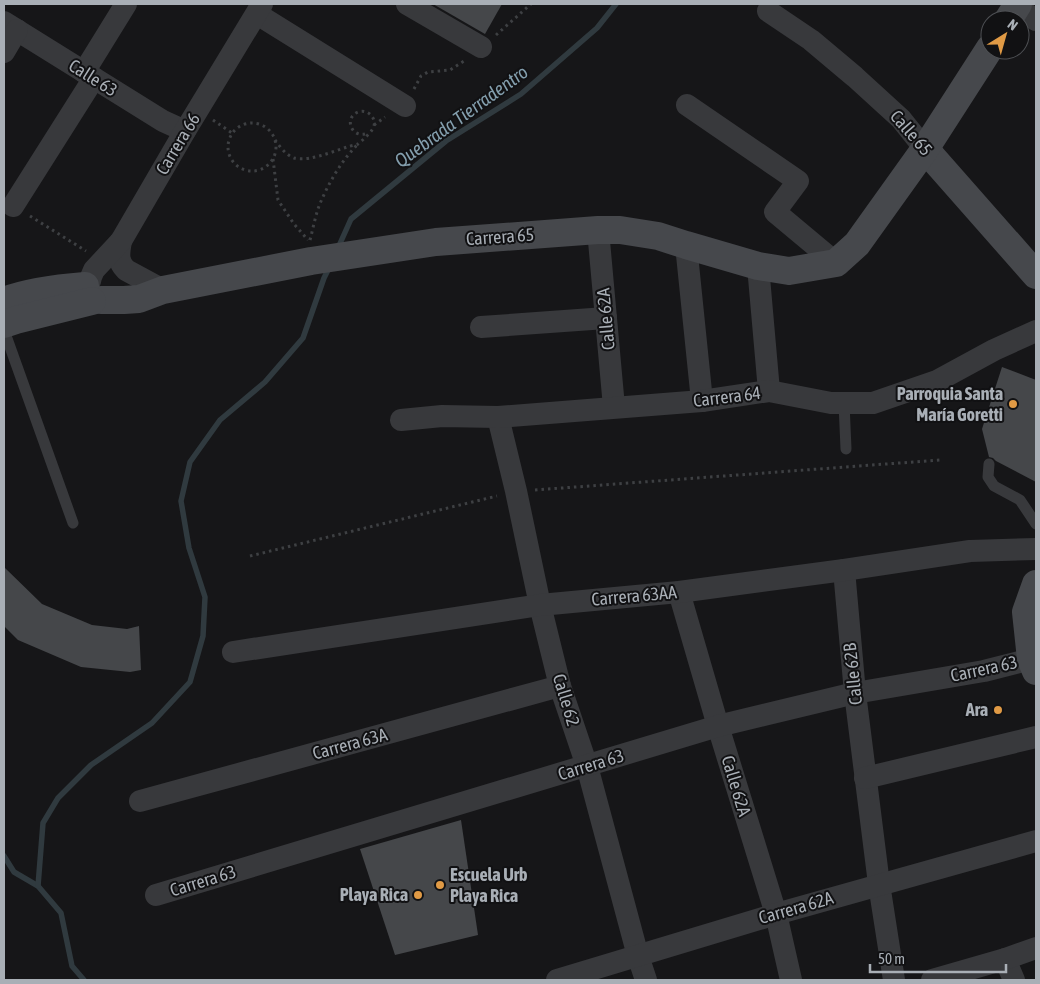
<svg xmlns="http://www.w3.org/2000/svg" width="1040" height="984" viewBox="0 0 1040 984" font-family="'Asap Condensed',sans-serif">
<style>
.lines{fill:none;stroke-linecap:round;stroke-linejoin:round}
.stream{stroke:#303a3f;stroke-width:5.5}
.building{fill:#45474a}
.path{stroke:#3e4043;stroke-width:3;stroke-dasharray:2.5 4;stroke-linecap:butt}
.lane{stroke:#38393c;stroke-width:11}
.street{stroke:#38393c;stroke-width:22}
.secondary{stroke:#46484c;stroke-width:28}
.poi-dot{fill:#e09a45;stroke:#111113;stroke-width:2}
.labels{text-anchor:middle;stroke-width:4;stroke-linejoin:round;paint-order:stroke}
.street-label{font-size:18px;fill:#a9afb6;stroke:#111113}
.poi-label{font-size:18px;font-weight:bold;fill:#a9afb6;stroke:#111113;text-anchor:end}
.water-label{font-size:19px;font-style:italic;fill:#849fae;stroke:#111113}
</style>
<rect width="100%" height="100%" fill="#161618"/>
<g class="lines">
<g class="stream">
<polyline points="338,248 351,219 446,141 521,94 597,28 616,4"/>
<polyline points="4,856 14,872 38,886 61,913 72,966 84,980"/>
<polyline points="38,886 43,823 58,798 91,765 152,723 190,682 203,636 205,597 189,548 181,501 190,462 220,420 265,382 303,338 324,278 330,266"/>
</g>
</g>
<g class="building">
<polygon points="433,4 502,4 485,34"/>
<polygon points="1002,367 1036,380 1036,482 996,461 993,458 989,457 982,429"/>
<polygon points="4,567 42,604 92,625 127,629 139,626 141,670 130,672 81,667 18,640 4,626"/>
<polygon points="461,820 478,935 395,955 360,849"/>
</g>
<g class="lines">
<g class="path">
<polyline points="496,35 531,4"/>
<polyline points="414,89 421,76 428,72 450,70 464,61"/>
<polyline points="213,120 232,133"/>
<circle cx="252" cy="147" r="24"/>
<polyline points="374,125 385,117"/>
<path d="M275 140C280 147 286 155 294 158 298 159 306 159 310 158 322 156 335 151 347 147 350 146 355 145 358 144 362 141 369 134 372 130 379 121 369 108 358 112 343 118 352 140 368 133"/>
<polyline points="273,159 278,200 294,224 308,240"/>
<polyline points="30,216 86,251"/>
<path d="M310 240C313 229 315 217 319 206 328 184 341 161 358 144"/>
<polyline points="535,490 940,460"/>
<polyline points="250,556 497,496"/>
</g>
<g class="lane">
<polyline points="4,330 73,523"/>
<polyline points="844,403 846,449"/>
<polyline points="989,464 988,477 994,486 1020,500 1036,524"/>
</g>
<g class="street">
<polyline points="407,4 481,47"/>
<polyline points="1012,4 1036,20"/>
<polyline points="768,11 811,40 855,77 901,119 925,149"/>
<polyline points="257,14 405,106"/>
<polyline points="4,22 163,121 185,131"/>
<polyline points="4,52 17,30"/>
<polyline points="84,72 126,4"/>
<polyline points="687,105 798,181 775,212 836,263"/>
<polyline points="13,206 94,78"/>
<polyline points="598,230 614,407"/>
<path d="M121 241C119 253 117 261 126 270L163 290"/>
<polyline points="686,245 702,401"/>
<polyline points="758,266 769,391"/>
<polyline points="90,281 91,277 94,270 121,241 185,131 262,4"/>
<polyline points="481,327 606,318"/>
<polyline points="498,417 516,491 540,605 560,686 587,766 638,956 646,980"/>
<polyline points="401,420 442,416 498,417 702,401 769,391 831,403 873,403 937,381 994,350 1036,331"/>
<polyline points="844,570 855,693 879,884 894,980"/>
<polyline points="679,592 718,726 776,914 791,980"/>
<polyline points="233,652 540,605 679,592 844,570 970,551 1036,549"/>
<polyline points="865,778 1036,737"/>
<polyline points="140,801 560,686"/>
<polyline points="156,895 718,726 855,693 984,671 1031,659"/>
<polyline points="1005,959 1014,980"/>
<polyline points="557,980 776,914 1036,841"/>
<polyline points="932,980 1005,959 1036,948"/>
</g>
<g class="secondary">
<polyline points="1008,20 1018,4"/>
<polyline points="925,149 1036,275"/>
<polyline points="101,300 124,300 139,299 163,290 311,261 436,242 598,230 620,230 658,236 686,245 758,266 789,271 836,263 857,244 925,149 990,48"/>
<path d="M4 301C27 292 60 288 85 286"/>
<polyline points="4,324 16,320 92,301"/>
<polyline points="1036,584 1026,612 1031,659 1036,671"/>
</g>
</g>
<g class="poi-dot">
<circle cx="1013" cy="404" r="5"/>
<circle cx="998" cy="710" r="5"/>
<circle cx="440" cy="885" r="5"/>
<circle cx="418" cy="895" r="5"/>
</g>
<g class="labels">
<g class="street-label">
<text transform="translate(93 78) rotate(32)" y="6">Calle 63</text>
<text transform="translate(911 133) rotate(49)" y="6">Calle 65</text>
<text transform="translate(178 144) rotate(-59)" y="6">Carrera 66</text>
<text transform="translate(500 237) rotate(-4)" y="6">Carrera 65</text>
<text transform="translate(606 319) rotate(-95)" y="6">Calle 62A</text>
<text transform="translate(727 397) rotate(-7)" y="6">Carrera 64</text>
<text transform="translate(634 596) rotate(-5)" y="6">Carrera 63AA</text>
<text transform="translate(984 669) rotate(-12)" y="6">Carrera 63</text>
<text transform="translate(853 674) rotate(-96)" y="6">Calle 62B</text>
<text transform="translate(566 700) rotate(73)" y="6">Calle 62</text>
<text transform="translate(350 744) rotate(-15)" y="6">Carrera 63A</text>
<text transform="translate(591 765) rotate(-17)" y="6">Carrera 63</text>
<text transform="translate(736 786) rotate(73)" y="6">Calle 62A</text>
<text transform="translate(203 881) rotate(-17)" y="6">Carrera 63</text>
<text transform="translate(796 908) rotate(-16)" y="6">Carrera 62A</text>
</g>
<g class="poi-label">
<text x="1003" y="400">Parroquia Santa<tspan x="1003" dy="21">María Goretti</tspan></text>
<text x="988" y="716">Ara</text>
<text x="450" y="881" text-anchor="start">Escuela Urb<tspan x="450" dy="21">Playa Rica</tspan></text>
<text x="408" y="901">Playa Rica</text>
</g>
<g class="water-label">
<text transform="translate(461 116) rotate(-36)" y="7">Quebrada Tierradentro</text>
</g>
</g>
<rect width="1040" height="984" fill="none" stroke="#a9afb6" stroke-width="10"/>
<g transform="translate(1005 35) rotate(37)"><circle r="24" fill="#111113" stroke="#4e5054"/>
<path d="M0-4L9 19L0 12L-9 19Z" fill="#e09a45"/>
<text y="-8" font-size="14" font-weight="bold" text-anchor="middle" fill="#a9afb6">N</text>
</g>
<path d="M870 964v8h136v-8" fill="none" stroke="#a9afb6" stroke-width="2.5"/>
<text x="878" y="964" font-size="15" fill="#a9afb6" stroke="#111113" stroke-width="4" paint-order="stroke">50 m</text>
</svg>
